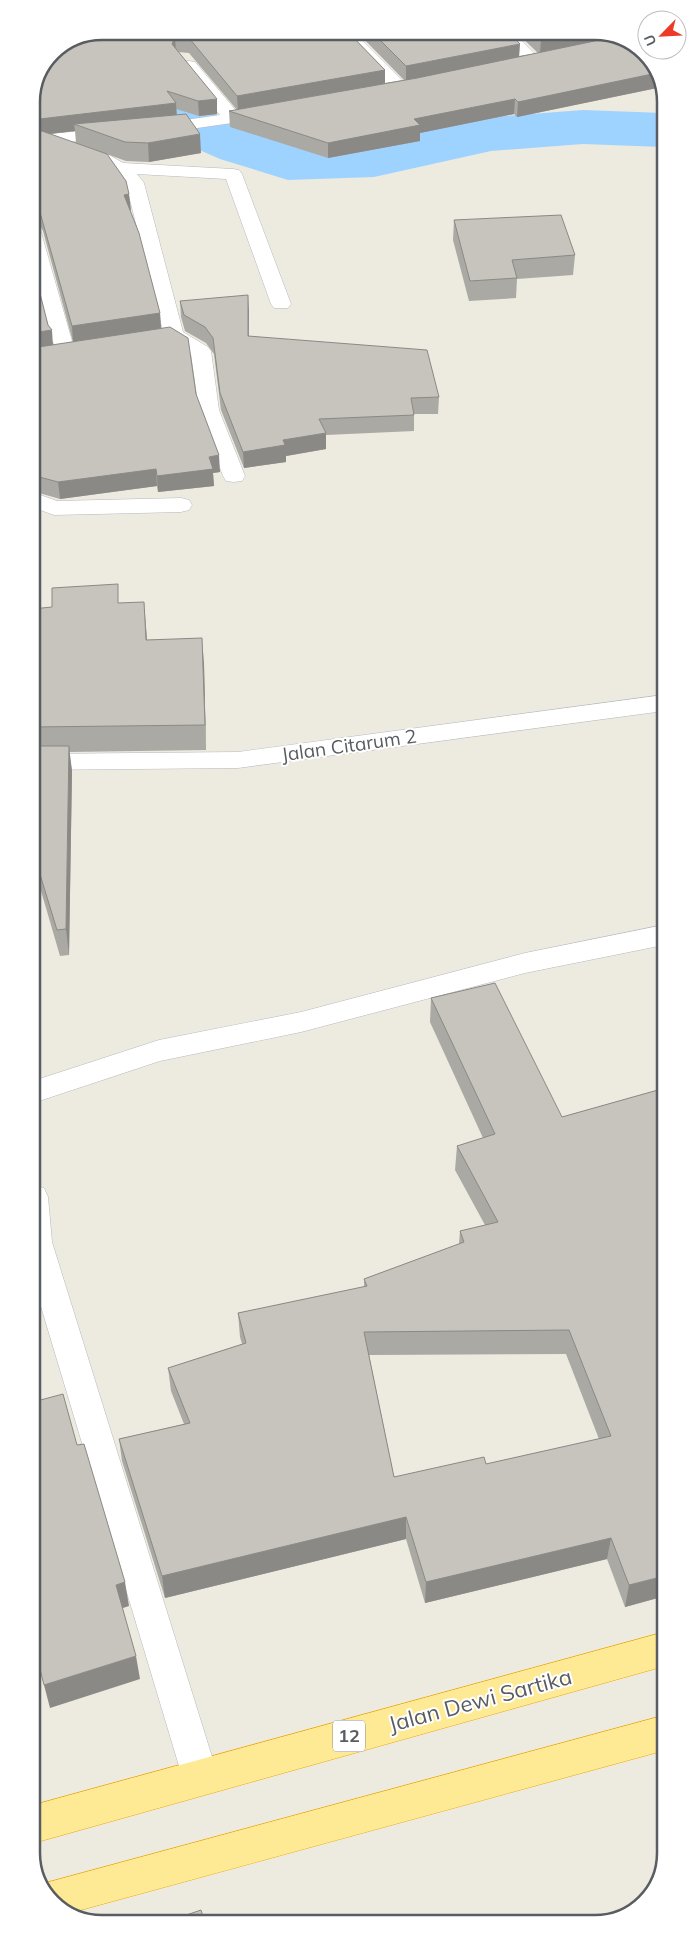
<svg xmlns="http://www.w3.org/2000/svg" width="697" height="1955" viewBox="0 0 697 1955" font-family="Mulish,sans-serif">
<style>
.lines{fill:none;stroke-linecap:round;stroke-linejoin:round}
.river{fill:#9ed3ff;fill-rule:evenodd}
.service-casing{stroke:#b6b9be;stroke-width:1}
.minor-casing{stroke:#b6b9be;stroke-width:1}
.trunk-casing{stroke:#eda700;stroke-width:1}
.service{fill:#fff;fill-rule:evenodd}
.minor{fill:#fff;fill-rule:evenodd}
.trunk{fill:#feea94;fill-rule:evenodd}
.wall{fill:#aba9a3;fill-rule:evenodd}
.shaded-wall{fill:#8b8985}
.building{fill:#c7c4be;stroke:#8b8985;fill-rule:evenodd}
.labels{text-anchor:middle;stroke-width:4;stroke-linejoin:round;paint-order:stroke}
.shield{fill:#fff;stroke:#8b8e91;stroke-width:1}
.shield-label{font-size:18px;font-weight:bold;fill:#595d62}
.street-label{font-size:19px;fill:#595d62;stroke:#fff}
.near-street-label{font-size:22px;fill:#595d62;stroke:#fff}
.rim{fill:none;stroke:#595d62;stroke-width:2.5}
</style>
<rect width="100%" height="100%" fill="#edeae0"/>
<g class="lines">
<polygon class="river" points="81,40 151,45 170,50 219,117 260,135 293,146 374,143 491,117 583,110 663,113 663,147 583,144 491,151 374,177 288,180 220,159 179,141 134,76 70,71 46,64 52,52"/>
<g class="service-casing">
<polygon id="service" points="32,492 57,501 181,498 189,500 192,505 189,510 181,512 54,515 32,507"/>
</g>
<g class="minor-casing">
<g id="minor">
<polygon points="335,31 353,31 407,85 410,89 407,93 395,93"/>
<polygon points="494,31 512,31 543,62 541,66 529,66"/>
<polygon points="189,61 195,62 237,112 267,108 273,109 276,113 273,117 156,134 150,133 147,129 150,125 220,115 181,66 183,62"/>
<polygon points="111,128 117,129 120,133 117,137 31,146 31,136"/>
<polygon points="78,146 109,155 123,163 233,169 239,170 242,174 291,304 288,308 274,308 271,304 226,179 137,174 144,183 183,332 208,347 211,351 219,410 245,476 242,481 234,482 226,481 223,476 199,410 191,354 171,341 155,344 148,342 145,338 148,334 163,331 126,184 103,166 72,155 69,151 72,147"/>
<polygon points="32,226 39,228 41,232 72,341 69,345 62,347 55,345 52,341 32,265"/>
<polygon points="664,695 664,711 238,768 32,770 32,754 238,752"/>
<polygon points="664,925 664,945 525,973 301,1032 160,1061 33,1103 33,1081 159,1040 301,1012 525,953"/>
<polygon points="33,1185 44,1188 48,1197 52,1242 218,1776 213,1789 200,1794 187,1789 182,1776 33,1280"/>
</g>
</g>
<g class="trunk-casing">
<g id="trunk">
<polygon points="665,1632 665,1666 34,1843 34,1805"/>
<polygon points="666,1715 666,1750 70,1913 59,1909 42,1884"/>
</g>
</g>
<use href="#service" class="service"/>
<use href="#minor" class="minor"/>
<use href="#trunk" class="trunk"/>
</g>
<g class="wall">
<polygon points="102,31 347,31 385,70 385,83 404,80 356,31 508,31 519,56 538,53 515,31 600,31 663,83 663,88 657,88 517,117 514,114 420,133 420,141 328,158 230,127 229,111 237,110 189,53 178,52 217,114 199,116 176,109 177,115 201,153 149,162 126,161 76,143 75,131 49,134 131,210 130,210 160,313 161,328 196,394 220,472 213,473 214,486 158,492 157,486 60,499 32,491 32,262 53,345 73,342 43,231 40,226 32,225 31,97"/>
<polygon points="454,220 575,255 573,275 517,279 516,298 469,301 453,240"/>
<polygon points="180,301 249,311 249,336 439,397 438,414 414,414 414,431 326,435 326,449 286,456 286,462 244,468 221,410 214,354 206,343 185,331 181,317"/>
<polygon points="120,603 146,627 147,640 204,664 206,750 69,752 72,771 69,955 60,956 39,884 32,886 32,609"/>
<path d="M431 998 562 1117 665 1088V1596L625 1607 607 1559 425 1603 406 1539 165 1598 122 1461 119 1439 184 1424 171 1391 168 1368 242 1344 240 1337 238 1313 364 1287V1279L459 1244 460 1231 485 1225 455 1170 457 1146 483 1138 430 1022ZM566 1354 599 1439 486 1464 394 1477 369 1355Z"/>
</g>
<g class="shaded-wall">
<polygon points="580,31 600,31 619,39 540,54 541,39"/>
<polygon points="175,37 176,52 172,44"/>
<polygon points="520,44 519,59 406,81 406,66"/>
<polygon points="385,70 385,85 238,111 237,96"/>
<polygon points="657,73 663,83 663,88 657,88 517,117 518,102"/>
<polygon points="217,99 217,114 199,116 198,101"/>
<polygon points="515,99 514,114 420,133 420,141 328,158 328,143 414,119"/>
<polygon points="176,103 177,119 74,124 75,131 31,136 31,120"/>
<polygon points="200,134 201,153 149,162 148,143"/>
<polygon points="129,194 131,210 125,211 124,195"/>
<polygon points="248,295 249,311 248,352"/>
<polygon points="160,313 161,329 73,342 72,326"/>
<polygon points="52,330 53,346 32,350 32,333"/>
<polygon points="326,433 326,449 286,456 286,462 244,468 243,452 283,440"/>
<polygon points="219,455 220,472 213,473 214,486 158,492 157,476 209,457"/>
<polygon points="156,469 157,486 60,499 58,482"/>
<polygon points="144,602 146,627 148,666 146,640"/>
<polygon points="202,638 204,664 206,750 205,725"/>
<polygon points="69,746 72,771 69,955 66,929"/>
<polygon points="35,858 39,884 32,886 32,859"/>
<polygon points="406,1517 406,1539 165,1598 162,1576"/>
<polygon points="611,1538 607,1559 425,1603 426,1582"/>
<polygon points="665,1576 665,1596 625,1607 629,1585"/>
<polygon points="125,1582 129,1606 120,1609 116,1585"/>
<polygon points="136,1656 140,1679 50,1708 44,1685"/>
</g>
<g class="building">
<polygon points="102,31 347,31 385,70 237,96 189,38 175,37 172,44 217,99 198,101 167,91 176,103 31,120 31,97 52,52"/>
<polygon points="371,31 508,31 520,44 406,66"/>
<polygon points="532,31 580,31 541,39"/>
<polygon points="614,37 638,46 657,73 518,102 515,99 414,119 420,125 328,143 229,111 417,78"/>
<polygon points="186,114 200,134 148,143 125,142 74,124"/>
<polygon points="42,131 107,154 126,181 129,194 124,195 139,233 160,313 72,326 41,216 38,210 32,209 31,132"/>
<polygon points="561,215 575,255 512,260 517,278 470,281 454,220"/>
<polygon points="32,262 48,325 52,330 32,333"/>
<polygon points="248,295 248,336 427,350 439,397 411,398 414,415 319,419 326,433 283,440 285,445 243,452 220,393 213,338 205,327 184,315 180,301"/>
<polygon points="170,327 188,338 196,394 219,455 209,457 213,469 157,476 156,469 58,482 32,475 32,348"/>
<polygon points="118,584 118,603 144,602 146,640 202,638 205,725 32,727 32,609 52,607 52,588"/>
<polygon points="32,746 69,746 66,929 57,930 35,858 32,859"/>
<path d="M495 983 562 1117 665 1088V1576L629 1585 611 1538 426 1582 406 1517 162 1576 119 1439 190 1423 168 1368 246 1343 238 1313 367 1286 364 1279 464 1242 460 1231 498 1222 457 1146 495 1134 431 998ZM569 1330 611 1436 486 1464 484 1457 394 1477 364 1332Z"/>
<polygon points="63,1394 77,1445 84,1444 125,1582 116,1585 136,1656 44,1685 33,1642 33,1402"/>
<polygon points="201,1910 205,1923 163,1923"/>
</g>
<g class="labels">
<rect class="shield" x="333" y="1720.5" width="32" height="31" rx="4"/>
<g class="shield-label">
<text x="349" y="1742">12</text>
</g>
<g class="street-label">
<text transform="translate(349 745) rotate(-8)" y="7">Jalan Citarum 2</text>
</g>
<g class="near-street-label">
<text transform="translate(480 1700) rotate(-15)" y="8">Jalan Dewi Sartika</text>
</g>
</g>
<path d="M0 0H697V1955H0ZM102 40H595A62 62 0 0 1 657 102V1853A62 62 0 0 1 595 1915H102A62 62 0 0 1 40 1853V102A62 62 0 0 1 102 40Z" fill="#fff" fill-rule="evenodd"/>
<path class="rim" d="M102 40H595A62 62 0 0 1 657 102V1853A62 62 0 0 1 595 1915H102A62 62 0 0 1 40 1853V102A62 62 0 0 1 102 40Z"/>
<g transform="translate(662 35) rotate(246)"><circle r="24" fill="#ffffff" stroke="#bdbec0"/>
<path d="M0-4L9 19L0 12L-9 19Z" fill="#eb3b28"/>
<text y="-8" font-size="14" font-weight="bold" text-anchor="middle" fill="#595d62">U</text>
</g>
</svg>
